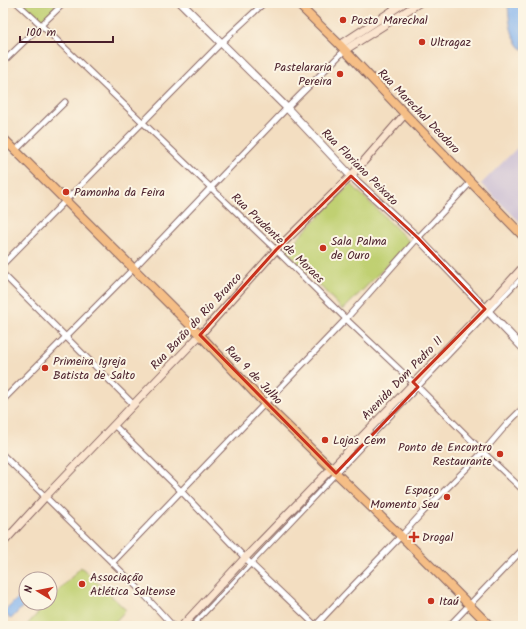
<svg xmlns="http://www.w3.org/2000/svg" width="526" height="629" viewBox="0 0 526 629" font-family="Kalam,sans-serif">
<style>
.industrial{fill:#ccbfd4}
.green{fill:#c0d072;stroke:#85784e}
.water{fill:#83b4ef;stroke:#666a8d}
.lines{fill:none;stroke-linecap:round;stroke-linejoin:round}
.pedestrian-casing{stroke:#856260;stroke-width:6}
.minor-casing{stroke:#856260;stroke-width:7}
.tertiary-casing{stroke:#856260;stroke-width:9}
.secondary-casing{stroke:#856260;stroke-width:9}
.primary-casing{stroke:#856260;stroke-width:10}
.pedestrian{stroke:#fff;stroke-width:4}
.minor{stroke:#fff;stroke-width:5}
.tertiary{stroke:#fff;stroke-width:7}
.secondary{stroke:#fbe5cf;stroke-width:7}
.primary{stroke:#f5be86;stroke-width:8}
.marked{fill:none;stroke:#c8321e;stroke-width:3;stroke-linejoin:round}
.poi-dot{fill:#c8321e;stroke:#fcf5e5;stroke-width:1.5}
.labels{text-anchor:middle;stroke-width:4;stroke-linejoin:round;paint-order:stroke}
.poi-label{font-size:12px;fill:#4a1f2b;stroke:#fcf5e5;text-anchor:start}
.street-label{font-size:12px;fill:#4a1f2b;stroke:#fcf5e5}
</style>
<rect width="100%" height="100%" fill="#fcf5e5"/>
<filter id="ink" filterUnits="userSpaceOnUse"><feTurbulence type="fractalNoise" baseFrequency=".025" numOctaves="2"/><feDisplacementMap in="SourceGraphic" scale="8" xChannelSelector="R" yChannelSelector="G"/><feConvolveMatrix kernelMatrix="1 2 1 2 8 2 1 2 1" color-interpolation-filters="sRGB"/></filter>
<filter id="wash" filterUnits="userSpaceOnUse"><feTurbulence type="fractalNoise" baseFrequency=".012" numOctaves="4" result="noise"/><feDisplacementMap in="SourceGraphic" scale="16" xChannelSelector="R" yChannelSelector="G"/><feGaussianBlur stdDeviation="0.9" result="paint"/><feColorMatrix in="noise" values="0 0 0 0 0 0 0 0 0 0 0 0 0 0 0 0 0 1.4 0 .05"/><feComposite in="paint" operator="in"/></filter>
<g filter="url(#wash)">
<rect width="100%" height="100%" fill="#f3dec1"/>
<polygon class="industrial" points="523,142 523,225 481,184"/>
<g class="green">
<polygon points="22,3 53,3 57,7 41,22"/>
<polygon points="351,184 410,242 343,310 286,250"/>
<polygon points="81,567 126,610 111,626 26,626 47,603 50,603 50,600"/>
</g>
<g class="water">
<path d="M508 3H523V50C510 38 509 20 508 3Z"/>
<polygon points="19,597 26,603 11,619 4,612"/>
</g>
</g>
<g filter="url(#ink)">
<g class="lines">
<g class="pedestrian-casing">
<polyline id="pedestrian" points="192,626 523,276"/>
</g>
<g class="minor-casing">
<g id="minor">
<polyline points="17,3 41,25 276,250 346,319 418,387 483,452 523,490"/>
<polyline points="3,62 64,3"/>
<polyline points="15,151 65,102"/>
<polyline points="3,264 221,43 264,3"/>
<polyline points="3,274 133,404"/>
<polyline points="3,400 133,269 287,108 345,50"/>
<polyline points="114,425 181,491 245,558 316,626"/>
<polyline points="3,455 137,587 173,626"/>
<polyline points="113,562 346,319 416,240 471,182"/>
<polyline points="315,626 350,589 401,536 423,512 483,452 508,423 523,408"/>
<polyline points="449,626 523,549"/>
</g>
</g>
<g class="tertiary-casing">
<polyline id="tertiary" points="181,3 287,108 351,176 418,238 523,348"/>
</g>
<g class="secondary-casing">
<g id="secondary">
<polyline points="340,45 404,3"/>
<polyline points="345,50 419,3"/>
<polyline points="3,543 46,496 200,335 276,250 351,176 405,114"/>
<polyline points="182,626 245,558 485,309 523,267"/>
</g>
</g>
<g class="primary-casing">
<g id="primary">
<polyline points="297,3 340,45 405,114 523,236"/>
<polyline points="3,138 200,335 265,404 407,542 490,626"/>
</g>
</g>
<use href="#pedestrian" class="pedestrian"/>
<use href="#minor" class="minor"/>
<use href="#tertiary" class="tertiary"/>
<use href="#secondary" class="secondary"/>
<use href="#primary" class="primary"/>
</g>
</g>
<path class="marked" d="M351 176 418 238 485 309 413 382 418 387 336 473 200 335 276 250Z"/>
<g class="poi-dot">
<circle cx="343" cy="20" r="4"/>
<circle cx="422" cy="42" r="4"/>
<circle cx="340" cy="74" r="4"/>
<circle cx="66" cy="192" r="4"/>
<circle cx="323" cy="248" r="4"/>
<circle cx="45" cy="368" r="4"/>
<circle cx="325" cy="440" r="4"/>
<circle cx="500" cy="454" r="4"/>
<circle cx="447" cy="497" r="4"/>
<path d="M412 531h4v4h4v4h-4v4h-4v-4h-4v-4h4z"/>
<circle cx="82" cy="584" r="4"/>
<circle cx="431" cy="601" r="4"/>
</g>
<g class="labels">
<g class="poi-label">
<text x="351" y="24">Posto Marechal</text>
<text x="430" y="46">Ultragaz</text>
<text x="332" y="71" text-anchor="end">Pastelararia<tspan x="332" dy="14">Pereira</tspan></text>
<text x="74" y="196">Pamonha da Feira</text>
<text x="331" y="245">Sala Palma<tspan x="331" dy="14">de Ouro</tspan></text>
<text x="53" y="365">Primeira Igreja<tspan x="53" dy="14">Batista de Salto</tspan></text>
<text x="333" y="444">Lojas Cem</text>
<text x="492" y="451" text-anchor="end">Ponto de Encontro<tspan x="492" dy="14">Restaurante</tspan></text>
<text x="439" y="494" text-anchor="end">Espaço<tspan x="439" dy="14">Momento Seu</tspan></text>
<text x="422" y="541">Drogal</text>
<text x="90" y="581">Associação<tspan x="90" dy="14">Atlética Saltense</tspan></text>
<text x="439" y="605">Itaú</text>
</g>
<g class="street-label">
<text transform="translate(419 111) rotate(46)" y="4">Rua Marechal Deodoro</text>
<text transform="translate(360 167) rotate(45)" y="4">Rua Floriano Peixoto</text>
<text transform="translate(278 238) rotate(44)" y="4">Rua Prudente de Moraes</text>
<text transform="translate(196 321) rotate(-47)" y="4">Rua Barão do Rio Branco</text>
<text transform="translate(254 375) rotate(46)" y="4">Rua 9 de Julho</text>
<text transform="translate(402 378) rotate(-46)" y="4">Avenida Dom Pedro II</text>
</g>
</g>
<rect width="526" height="629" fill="none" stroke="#fcf5e5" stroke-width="16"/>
<g transform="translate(38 591) rotate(280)"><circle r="19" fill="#fcf5e5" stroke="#b59f9b"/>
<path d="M0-3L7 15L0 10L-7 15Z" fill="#c8321e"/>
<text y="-6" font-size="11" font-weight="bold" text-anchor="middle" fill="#4a1f2b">N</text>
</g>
<path d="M20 36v6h93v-6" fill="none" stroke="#4a1f2b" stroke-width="2"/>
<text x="26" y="36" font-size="12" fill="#4a1f2b" stroke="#fcf5e5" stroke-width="3" paint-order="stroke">100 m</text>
</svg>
